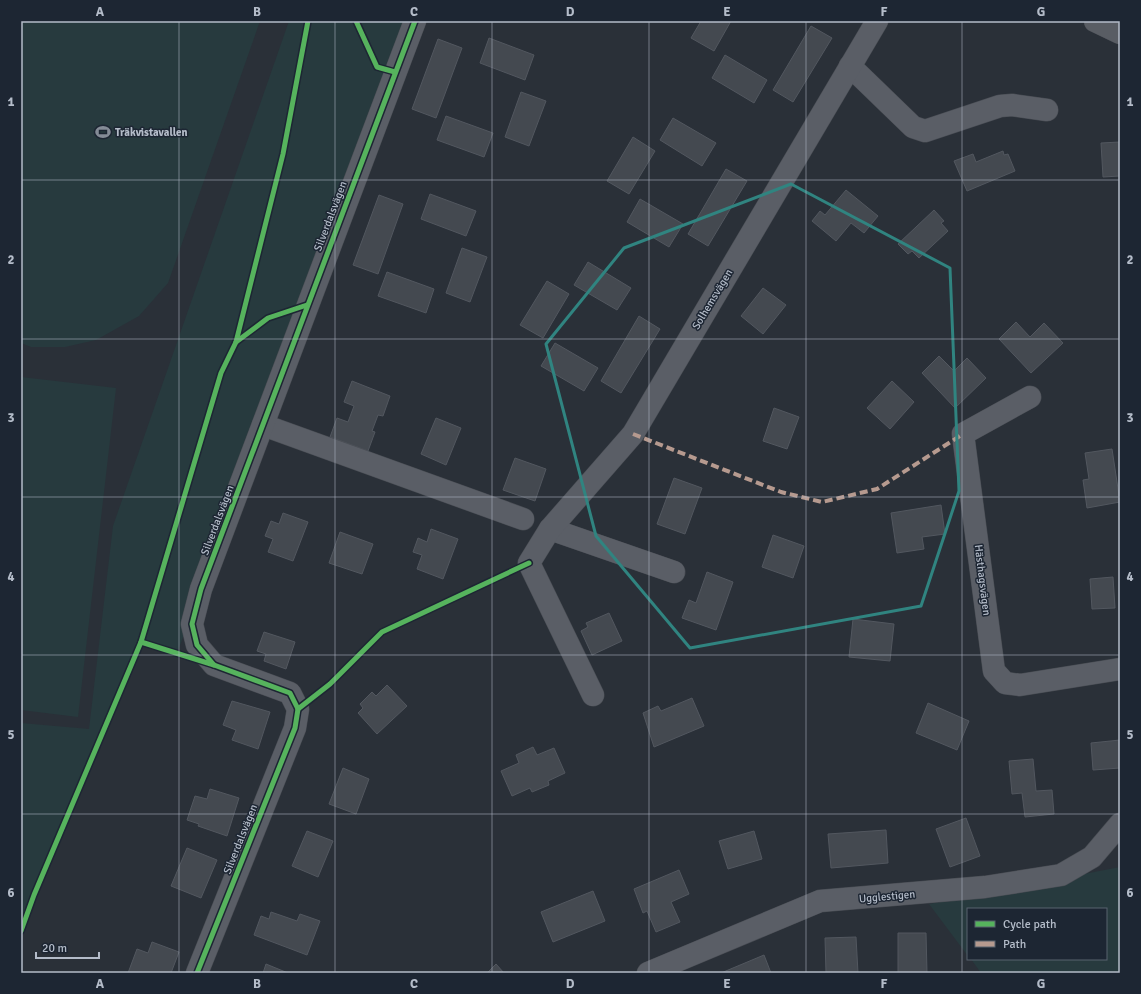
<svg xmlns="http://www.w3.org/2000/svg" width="1141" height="994" viewBox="0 0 1141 994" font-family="Signika,sans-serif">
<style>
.green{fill:#273a3e}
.building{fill:#444950;stroke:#52575f}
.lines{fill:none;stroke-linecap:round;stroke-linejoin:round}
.minor-casing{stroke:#484c53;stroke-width:23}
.secondary-casing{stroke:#484c53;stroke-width:23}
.minor{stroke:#5a5e66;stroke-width:22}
.secondary{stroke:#595d64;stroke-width:22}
.quiet{stroke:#b69a8f;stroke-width:4;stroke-dasharray:8 4;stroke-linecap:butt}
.cycleway-casing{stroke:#1d2633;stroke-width:8}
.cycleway{stroke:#56b35d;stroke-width:5}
.marked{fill:none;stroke:#308480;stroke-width:3;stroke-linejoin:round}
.grid{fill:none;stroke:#b4bcc9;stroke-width:1;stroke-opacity:0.55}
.labels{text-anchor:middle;stroke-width:3;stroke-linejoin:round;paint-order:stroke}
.poi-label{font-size:11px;font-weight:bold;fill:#b4bcc9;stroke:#1d2633;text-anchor:start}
.street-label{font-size:11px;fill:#b4bcc9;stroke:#1d2633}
.neatline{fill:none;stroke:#b4bcc9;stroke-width:1.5}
.grid-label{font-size:13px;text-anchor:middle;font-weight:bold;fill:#b4bcc9}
</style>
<rect width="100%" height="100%" fill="#2a3038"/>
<g class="green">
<polygon points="21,21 260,21 168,283 139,316 96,340 65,347 31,347 21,343"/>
<polygon points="289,21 415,21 177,653 141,642 34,895 21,931 21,723 89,729 113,526"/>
<polygon points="21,377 116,388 78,717 21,710"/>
<polygon points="1120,867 1120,973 981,973 971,959 1106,959 1106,909 968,909 968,956 929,904"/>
</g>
<g class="building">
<polygon points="701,21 731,21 714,51 691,38"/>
<polygon points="811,26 832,38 793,102 773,90"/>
<polygon points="489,38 534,55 525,80 480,63"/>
<polygon points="438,39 462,48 436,118 412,109"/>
<polygon points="725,55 767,80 754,103 712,78"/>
<polygon points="521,92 546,101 529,146 505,137"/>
<polygon points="446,116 493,133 484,157 437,140"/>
<polygon points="673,118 716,143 702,166 660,140"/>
<polygon points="633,137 655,151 629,194 607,181"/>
<polygon points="1120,142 1120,176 1103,177 1101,143"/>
<polygon points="1003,151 1004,155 1008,154 1015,171 967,191 954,161 973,154 976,162"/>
<polygon points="726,169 747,181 708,246 688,234"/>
<polygon points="846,190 878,216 864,233 851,223 836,241 812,221 820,211 825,215"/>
<polygon points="430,194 476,211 466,236 421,219"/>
<polygon points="379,195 403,204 378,274 353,265"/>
<polygon points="640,199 683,224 669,247 627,222"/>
<polygon points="934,210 944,221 941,223 948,231 919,258 912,251 908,254 898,244"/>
<polygon points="462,248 487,257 470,302 446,293"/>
<polygon points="588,262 631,288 617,310 574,285"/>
<polygon points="387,272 434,289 426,313 378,296"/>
<polygon points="547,281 569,294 543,338 520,325"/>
<polygon points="763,288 786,305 763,334 741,316"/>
<polygon points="639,316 660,329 621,393 601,381"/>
<polygon points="1016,322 1030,337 1044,323 1063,343 1031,373 999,339"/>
<polygon points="555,343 598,368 584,391 541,366"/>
<polygon points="939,356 954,371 967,358 986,378 955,408 922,373"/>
<polygon points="352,381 390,396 383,416 378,415 372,431 375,432 368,451 330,437 337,418 348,422 354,406 344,402"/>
<polygon points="892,381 914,402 890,429 867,408"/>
<polygon points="774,408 799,417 787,449 763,441"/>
<polygon points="436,418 461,428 446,465 421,454"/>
<polygon points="1112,449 1120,502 1087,508 1083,480 1089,479 1085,453"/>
<polygon points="515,458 546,469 535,501 503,490"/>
<polygon points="674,478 702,488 685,534 657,524"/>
<polygon points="941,505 945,534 922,537 924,549 897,553 891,513"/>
<polygon points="283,513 308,522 293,561 268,552 273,539 265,536 271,521 279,524"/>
<polygon points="431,529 458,539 443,579 417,569 422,555 413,552 418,538 427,542"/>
<polygon points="340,532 373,544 362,574 329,563"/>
<polygon points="773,535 804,546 793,578 762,567"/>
<polygon points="707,572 733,582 716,630 682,618 689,600 696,603"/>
<polygon points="1113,577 1115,608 1092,609 1090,579"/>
<polygon points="609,613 622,641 592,655 581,631 588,627 586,623"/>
<polygon points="853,619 894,624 890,661 849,657"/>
<polygon points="264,632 295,642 286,669 264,661 266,654 257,651"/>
<polygon points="387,685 407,706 377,734 358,713 363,708 360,704 372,692 376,696"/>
<polygon points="692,698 704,726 654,747 643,713 658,706 661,711"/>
<polygon points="232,701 270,712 258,749 232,740 236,730 223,725"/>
<polygon points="928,703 969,721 957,750 916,733"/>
<polygon points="1120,740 1120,768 1093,770 1091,743"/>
<polygon points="533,747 537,755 554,748 565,773 548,781 549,785 532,792 530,788 512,796 501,771 519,763 516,755"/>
<polygon points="1033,759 1036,791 1052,790 1054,814 1025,817 1022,793 1012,794 1009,761"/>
<polygon points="343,768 369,779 356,814 329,804"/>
<polygon points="210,789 239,798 227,836 198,826 199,824 187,820 195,796 207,799"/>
<polygon points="966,818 980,856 950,867 936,829"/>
<polygon points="886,830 888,863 831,868 828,834"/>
<polygon points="307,831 333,841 318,877 292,866"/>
<polygon points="754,831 762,859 728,869 719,841"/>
<polygon points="187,848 217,860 201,898 171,886"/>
<polygon points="679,870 689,894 671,902 680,922 656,932 647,911 643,913 634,889"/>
<polygon points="593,891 605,921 553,942 541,912"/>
<polygon points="271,912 297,921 300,914 320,921 307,955 254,935 261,916 269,919"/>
<polygon points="898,933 926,933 927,973 898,973"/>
<polygon points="856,937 858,973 826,973 825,938"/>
<polygon points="152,942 179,952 171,973 128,973 137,949 148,953"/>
<polygon points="764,955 771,973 721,973"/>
<polygon points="266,964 288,973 263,973"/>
<polygon points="496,964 504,973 487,973"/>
</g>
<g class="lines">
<g class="minor-casing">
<g id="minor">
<polyline points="850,66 913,127 925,131 1000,106 1012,105 1047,110"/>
<polyline points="1030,397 963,434 994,671 1005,683 1020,685 1120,669"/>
<polyline points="263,425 523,519"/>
<polyline points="550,529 674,572"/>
<polyline points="593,695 529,563 550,529 633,434 877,21"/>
<polyline points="197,973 295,728 298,709 290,693 214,665 197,645 192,624 201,589 415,21"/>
<polyline points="648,973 820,901 985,887 1061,875 1092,857 1120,824"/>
</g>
</g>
<g class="secondary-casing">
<polyline id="secondary" points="1095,21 1120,33"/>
</g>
<use href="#minor" class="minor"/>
<use href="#secondary" class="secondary"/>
<polyline class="quiet" points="633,434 781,492 822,502 877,489 963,434"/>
<g class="cycleway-casing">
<g id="cycleway">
<polyline points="356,21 377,67 395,72"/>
<polyline points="236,342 268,318 307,305"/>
<polyline points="141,642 214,665"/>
<polyline points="298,709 330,684 382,632 529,563"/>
<polyline points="21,931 34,895 141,642 221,373 236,342 283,154 308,21"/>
<polyline points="197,973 295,728 298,709 290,693 214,665 197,645 192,624 201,589 415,21"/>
</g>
</g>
<use href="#cycleway" class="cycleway"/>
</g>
<path class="marked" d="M791 184 950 268 959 491 921 606 690 648 596 536 546 344 624 248Z"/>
<path class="grid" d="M179 21V973M335 21V973M492 21V973M649 21V973M806 21V973M962 21V973M21 180H1120M21 339H1120M21 497H1120M21 655H1120M21 814H1120"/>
<defs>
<g id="stadium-bare" transform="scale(1.2)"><path d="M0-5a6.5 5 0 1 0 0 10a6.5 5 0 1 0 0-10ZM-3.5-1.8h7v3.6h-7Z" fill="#848b96" stroke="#1d2633" stroke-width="2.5" paint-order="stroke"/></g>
</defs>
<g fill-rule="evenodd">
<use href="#stadium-bare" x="103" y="132"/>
</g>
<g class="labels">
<g class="poi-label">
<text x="115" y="136">Träkvistavallen</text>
</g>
<g class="street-label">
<text transform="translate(330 216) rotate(-69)" y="4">Silverdalsvägen</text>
<text transform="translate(712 299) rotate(-59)" y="4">Solhemsvägen</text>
<text transform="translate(217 520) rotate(-69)" y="4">Silverdalsvägen</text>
<text transform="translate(983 580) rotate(83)" y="4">Hästhagsvägen</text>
<text transform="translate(240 839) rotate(-68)" y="4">Silverdalsvägen</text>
<text transform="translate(887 896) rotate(-5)" y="4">Ugglestigen</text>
</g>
</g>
<rect width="1141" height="994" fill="none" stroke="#1d2633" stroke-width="44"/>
<rect x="967" y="908" width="140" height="52" fill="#1d2633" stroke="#59626f"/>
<rect x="975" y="921" width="20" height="6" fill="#56b35d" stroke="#59626f"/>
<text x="1003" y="928" font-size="12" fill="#b4bcc9">Cycle path</text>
<rect x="975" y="941" width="20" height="6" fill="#b69a8f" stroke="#59626f"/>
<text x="1003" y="948" font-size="12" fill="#b4bcc9">Path</text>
<path d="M36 952v6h63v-6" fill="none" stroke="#b4bcc9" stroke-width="2"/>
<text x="42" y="952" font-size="12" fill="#b4bcc9" stroke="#1d2633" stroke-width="3" paint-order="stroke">20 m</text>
<rect x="22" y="22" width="1097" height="950" class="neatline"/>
<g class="grid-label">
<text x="100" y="16">A</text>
<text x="257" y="16">B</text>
<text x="414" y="16">C</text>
<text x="570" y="16">D</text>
<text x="727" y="16">E</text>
<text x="884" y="16">F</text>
<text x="1041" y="16">G</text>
<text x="11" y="106">1</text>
<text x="1130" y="106">1</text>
<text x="11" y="264">2</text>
<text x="1130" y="264">2</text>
<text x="11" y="422">3</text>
<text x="1130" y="422">3</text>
<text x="11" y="581">4</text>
<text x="1130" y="581">4</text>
<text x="11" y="739">5</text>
<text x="1130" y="739">5</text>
<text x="11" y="897">6</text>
<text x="1130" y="897">6</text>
<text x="100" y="988">A</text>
<text x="257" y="988">B</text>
<text x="414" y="988">C</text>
<text x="570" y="988">D</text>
<text x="727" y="988">E</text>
<text x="884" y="988">F</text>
<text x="1041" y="988">G</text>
</g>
</svg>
